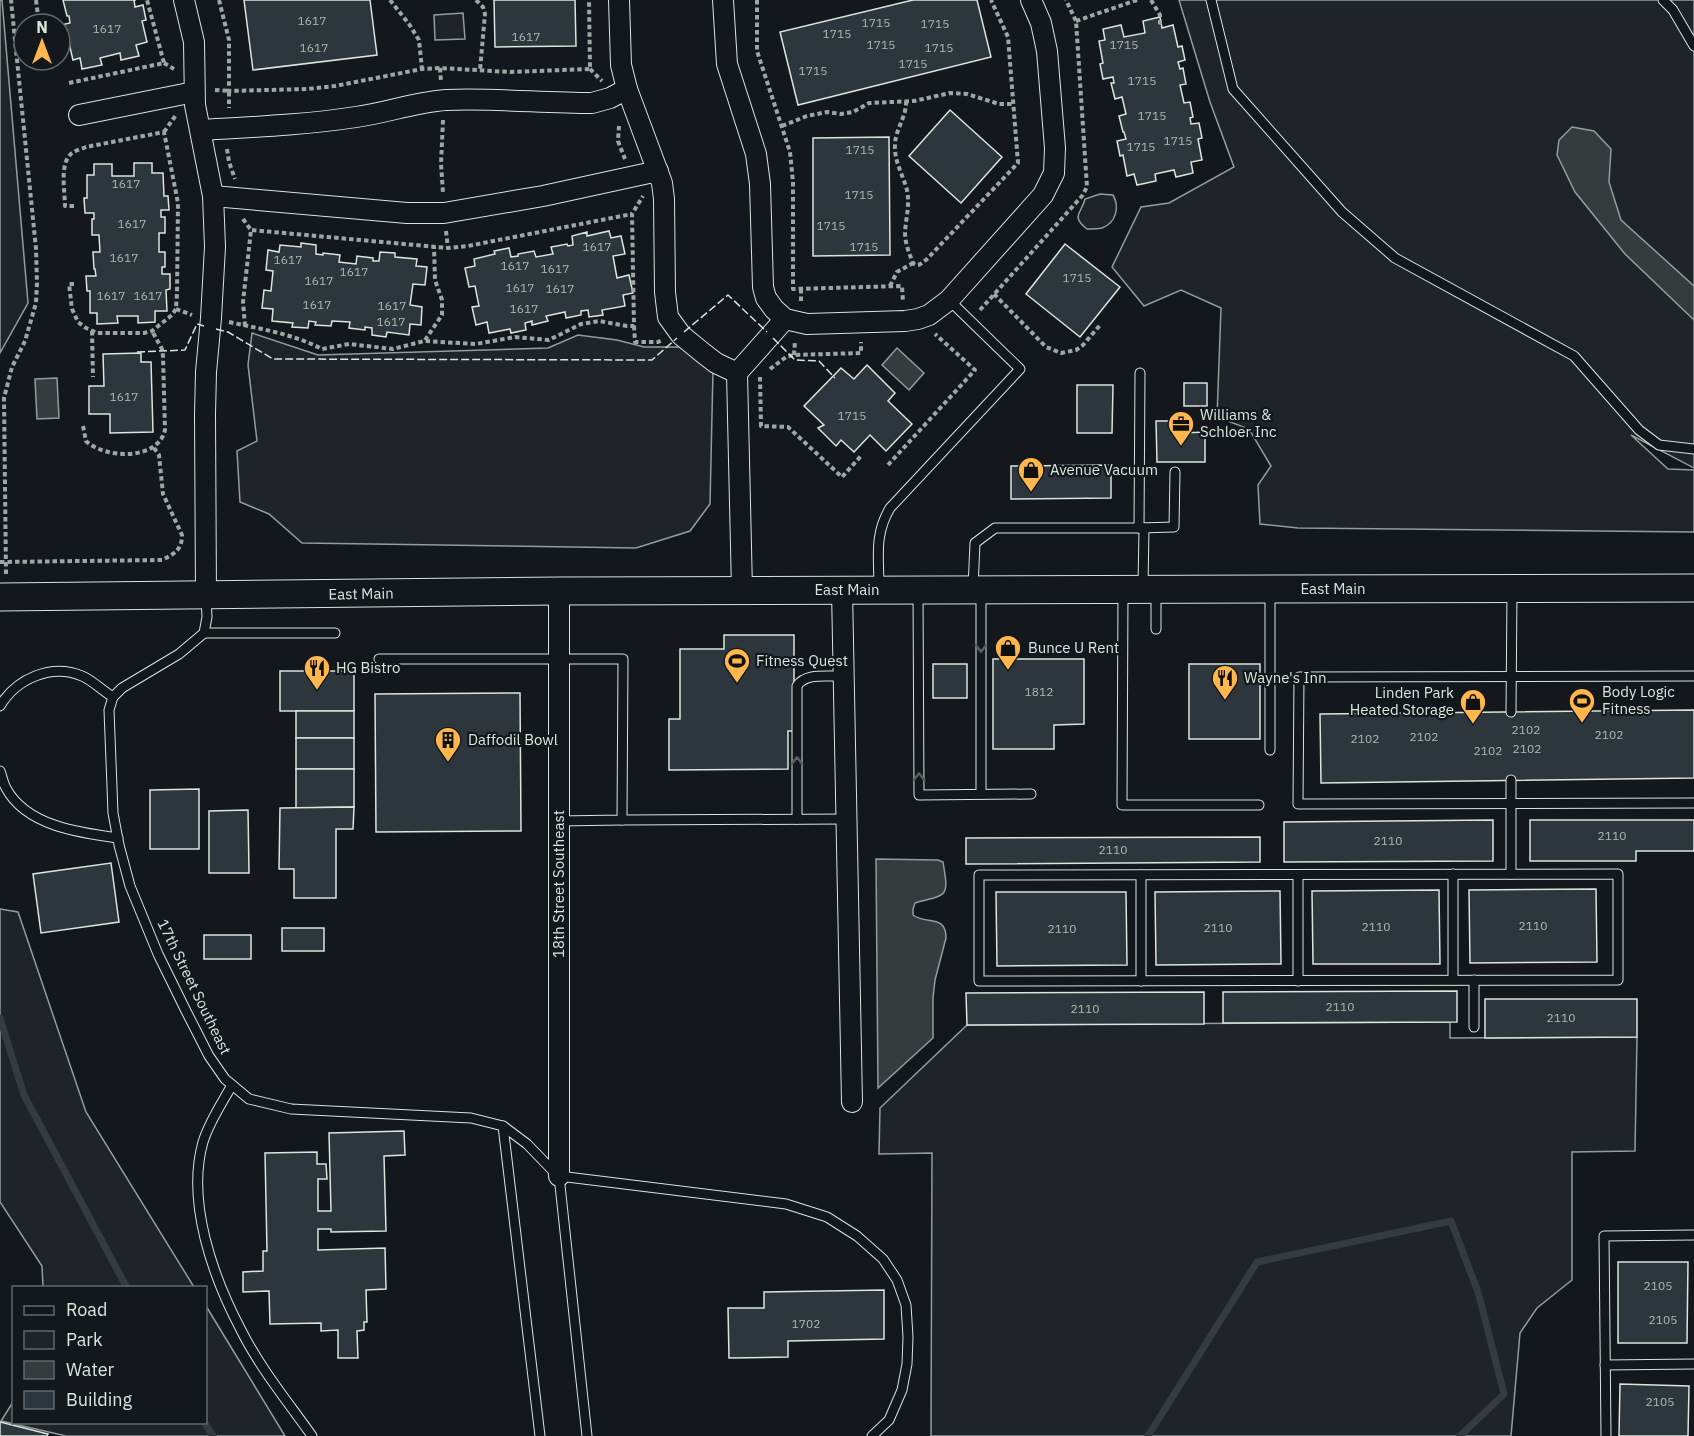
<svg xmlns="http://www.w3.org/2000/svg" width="1694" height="1436" viewBox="0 0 1694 1436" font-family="'IBM Plex Sans',sans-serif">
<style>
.green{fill:#202428;stroke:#939e99;stroke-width:1.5}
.water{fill:#363b3e;stroke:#939e99;stroke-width:1.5}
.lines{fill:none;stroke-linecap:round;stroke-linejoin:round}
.stream{stroke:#363b3e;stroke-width:7}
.building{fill:#2c363c;stroke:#d8e6dc;stroke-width:1.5}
.lane-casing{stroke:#d8e6dc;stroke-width:11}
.street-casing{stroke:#d8e6dc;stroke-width:22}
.secondary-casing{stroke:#d8e6dc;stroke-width:29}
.path{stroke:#9da8a2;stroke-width:4;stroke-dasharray:4.5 3;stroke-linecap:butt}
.lane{stroke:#14181c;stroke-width:9}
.street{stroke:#14181c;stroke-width:20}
.secondary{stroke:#14181c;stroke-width:27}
.fence{stroke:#d8e6dc;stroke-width:1.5;stroke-dasharray:8 3;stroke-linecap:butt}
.oneway{stroke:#59605f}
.labels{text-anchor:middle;stroke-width:4.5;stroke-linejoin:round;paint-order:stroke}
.number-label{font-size:12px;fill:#adbab4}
.poi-label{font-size:15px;fill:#d8e6dc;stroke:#14181c;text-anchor:start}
.street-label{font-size:15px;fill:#d8e6dc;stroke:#14181c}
</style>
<rect width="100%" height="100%" fill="#14181c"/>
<g class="green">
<polygon points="0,0 2,0 28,303 0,353"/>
<polygon points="1179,0 1694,0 1694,468 1631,435 1668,469 1694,470 1694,532 1298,528 1260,524 1258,485 1271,466 1249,429 1217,417 1221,308 1181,290 1144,306 1112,267 1141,207 1169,203 1234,167 1210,102"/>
<polygon points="463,13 465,39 435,40 434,15"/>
<path d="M1100 194 1113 195C1120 207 1116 223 1102 228 1097 229 1092 229 1087 229 1070 216 1082 213 1085 199Z"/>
<polygon points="252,333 318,355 548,348 578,335 617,340 644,347 683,347 713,370 710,504 690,531 636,548 302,543 269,514 240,502 237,451 257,441 248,365"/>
<polygon points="0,909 18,912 86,1112 194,1287 43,1287 42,1266 0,1202"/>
<polygon points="1450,1022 1450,1038 1637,1037 1635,1151 1572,1152 1572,1280 1537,1308 1520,1333 1511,1436 931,1436 932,1153 879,1154 880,1108 967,1025"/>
<polygon points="206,1306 285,1436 66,1436 1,1421 13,1402 14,1422 206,1422"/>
</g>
<g class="water">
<polygon points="1572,127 1594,131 1611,149 1609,182 1621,220 1694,286 1694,320 1625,254 1575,192 1557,155 1559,140"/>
<polygon points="897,348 924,373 909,390 882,365"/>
<polygon points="57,378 59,418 37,419 35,379"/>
<path d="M876 859 938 860 943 862C949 898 948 894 915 903L913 909V915C926 925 946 914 946 938L935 980 933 998V1038L878 1088Z"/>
</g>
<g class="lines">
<g class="stream">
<polyline points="0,1018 24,1095 127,1288"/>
<polyline points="204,1422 213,1436"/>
<polyline points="1148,1436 1257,1262 1451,1221 1478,1292 1504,1394 1460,1436"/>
</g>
</g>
<g class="building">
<polygon points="63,0 136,0 134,0 135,7 143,5 146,20 142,21 147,42 136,45 139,56 121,60 120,53 100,58 102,65 82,69 80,58 73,60 68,39 65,40 61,25 70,23 69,16 67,16"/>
<polygon points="244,0 370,0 377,55 253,70"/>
<polygon points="494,0 575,0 576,46 495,47"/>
<polygon points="913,0 977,0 991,57 798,105 780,32"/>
<polygon points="1160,17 1162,28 1173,25 1178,47 1182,46 1185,60 1178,62 1180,69 1183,68 1186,84 1180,85 1184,103 1190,102 1193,117 1190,118 1191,124 1199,123 1202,138 1198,139 1202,160 1191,162 1193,173 1176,177 1174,170 1155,174 1156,181 1137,185 1134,174 1127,176 1123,155 1120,156 1117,141 1126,139 1124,132 1123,132 1119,116 1126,114 1122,97 1115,99 1111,83 1114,83 1113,77 1103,79 1100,64 1103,63 1099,41 1105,40 1103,29 1121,25 1124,37 1145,33 1143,21"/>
<polygon points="950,110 1002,157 961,203 909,156"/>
<polygon points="889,137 890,255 813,256 813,138"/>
<polygon points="134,163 152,163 152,173 163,173 164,196 168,196 169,210 161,210 161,217 165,217 165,233 159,233 159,252 165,252 165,267 162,267 162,274 170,274 170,289 166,290 167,311 155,311 155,322 138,323 138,316 117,316 118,323 97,324 97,313 90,313 90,291 87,291 86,276 96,276 95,269 94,269 93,252 100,252 99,235 92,235 92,219 94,219 94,213 85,213 84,198 87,198 87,175 94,175 94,164 112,164 112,176 134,176"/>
<polygon points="609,231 611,238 621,236 625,254 613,256 617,278 629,275 633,293 623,295 625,306 602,310 603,315 589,317 588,310 581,311 581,315 566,318 565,312 546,316 548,321 532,325 532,321 525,323 526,330 511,333 510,329 489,333 487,322 476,325 472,307 479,306 475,286 469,287 465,268 475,266 474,259 495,254 494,251 509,248 511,257 518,256 518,254 534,251 536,257 553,254 551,247 567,244 568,246 573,245 572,236 587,232 587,236"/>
<polygon points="301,243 316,245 316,254 323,255 323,253 340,255 339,262 356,264 357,256 373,258 373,261 379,261 380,252 395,253 395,257 417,259 416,266 427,267 425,285 413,284 410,305 422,307 421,325 410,324 409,335 387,332 386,337 372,335 372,328 365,327 365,330 349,328 350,322 332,321 331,326 315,325 316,322 309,321 308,328 292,327 293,323 272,321 273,309 262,308 264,290 271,291 273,271 266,270 268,250 279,252 280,245 301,247"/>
<polygon points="1065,244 1120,287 1080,337 1026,294"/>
<polygon points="141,353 141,362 151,362 153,432 110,433 110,414 89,414 89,386 104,386 103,354"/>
<polygon points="867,365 895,393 888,401 912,424 886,451 870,435 854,452 841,440 836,446 818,428 824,425 804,406 841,368 854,379"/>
<rect x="1184" y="383" width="23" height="23"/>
<polygon points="1077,385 1113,385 1112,433 1077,433"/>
<polygon points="1156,421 1182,421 1182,433 1205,432 1205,462 1157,462"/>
<polygon points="1111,465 1111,498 1011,499 1011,466"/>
<polygon points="724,635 794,635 794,731 788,731 788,769 669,770 669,719 680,719 680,649 724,649"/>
<polygon points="993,659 1084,659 1084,724 1054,725 1054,749 993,749"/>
<rect x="933" y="664" width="34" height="34"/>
<rect x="1189" y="664" width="71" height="75"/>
<rect x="280" y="671" width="74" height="40"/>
<polygon points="520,693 521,831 376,832 375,694"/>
<polygon points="1694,710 1694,778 1321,783 1320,714"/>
<rect x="296" y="711" width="58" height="27"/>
<rect x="296" y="738" width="58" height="31"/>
<polygon points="296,769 354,769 354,807 296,808"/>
<polygon points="199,789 199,849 150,849 150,790"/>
<polygon points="354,807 353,829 336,829 336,898 294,898 294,869 279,869 280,808"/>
<polygon points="248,810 249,873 209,873 209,811"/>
<polygon points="1493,820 1493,861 1284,862 1284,822"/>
<polygon points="1530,820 1694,820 1694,851 1636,851 1636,861 1530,861"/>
<polygon points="1260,837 1260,862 966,864 966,838"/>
<polygon points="111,863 119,922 41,933 33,874"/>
<polygon points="1596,889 1597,962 1470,963 1469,890"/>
<polygon points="1439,890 1440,964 1313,964 1312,891"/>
<polygon points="1280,891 1281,964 1156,965 1155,892"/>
<polygon points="996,892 1126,892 1127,965 997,966"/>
<rect x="282" y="928" width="42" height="23"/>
<rect x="204" y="935" width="47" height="24"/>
<polygon points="1457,991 1457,1022 1223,1023 1223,992"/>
<polygon points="1204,992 1204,1024 967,1025 966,993"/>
<polygon points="1485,999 1637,999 1637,1037 1485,1038"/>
<polygon points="404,1131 405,1155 384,1156 386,1231 331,1232 331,1229 318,1229 318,1250 385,1248 386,1289 366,1290 367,1322 364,1322 364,1330 357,1331 358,1358 338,1358 338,1330 321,1331 321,1323 270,1324 269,1291 243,1292 243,1272 263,1271 263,1251 267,1251 265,1153 317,1152 317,1164 326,1164 327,1179 318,1179 318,1211 331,1211 329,1133"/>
<polygon points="1618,1262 1688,1262 1687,1343 1618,1343"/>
<polygon points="884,1290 884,1339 788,1341 788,1357 729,1358 728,1308 764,1308 764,1292"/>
<polygon points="1620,1384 1689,1386 1688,1436 1619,1436"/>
<polygon points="0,1422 48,1434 47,1436 0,1436"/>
</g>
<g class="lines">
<g class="lane-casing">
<g id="lane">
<polyline points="1211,0 1233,89 1342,212 1395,258 1574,356 1639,430 1659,445 1694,449"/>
<polyline points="1663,0 1673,10 1694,46"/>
<polyline points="1139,528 1174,527 1175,472"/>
<polyline points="1143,587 1144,528"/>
<path d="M879 588C879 557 874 535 890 508L1020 369 949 300"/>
<polyline points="973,588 975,543 995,528 1139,528 1140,373"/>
<polyline points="918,592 919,795 1031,794"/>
<polyline points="981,592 981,794"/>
<polyline points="1123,592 1122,805 1259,805"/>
<polyline points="1156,592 1156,629"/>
<polyline points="1270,592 1270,750"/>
<polyline points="206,597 207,617 204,633 179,654 122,688 113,697 109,710 113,813 119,845 130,886 158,954 186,1011 209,1056 225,1079 249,1099 291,1109 471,1118 503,1126 527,1144 557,1175"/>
<polyline points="204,633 335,633"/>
<polyline points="379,659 623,659 622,820 558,821"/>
<polyline points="1694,676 1299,677 1298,804 1694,803"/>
<path d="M0 706C16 679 51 663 82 676 92 680 103 691 113 697"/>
<polyline points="1511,712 1512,591"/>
<path d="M0 771C2 776 3 783 6 788 26 826 80 833 118 838"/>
<path d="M797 819V686C806 672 828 677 844 676"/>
<polyline points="622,820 847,819"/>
<polyline points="1511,874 1511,780"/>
<polygon points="1618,874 1618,980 979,981 979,875"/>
<polyline points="1453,980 1453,874"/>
<polyline points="1141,981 1141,875"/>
<polyline points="1298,981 1298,875"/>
<polyline points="1474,1027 1474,980"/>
<path d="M232 1085C222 1103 209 1122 203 1142 186 1202 213 1277 241 1330 260 1368 288 1402 312 1436"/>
<polyline points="503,1126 540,1436"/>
<polyline points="559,1176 786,1204 827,1217 857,1236 883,1259 897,1280 906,1305 908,1337 907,1364 902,1390 889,1420 872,1436"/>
<polyline points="559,1176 587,1436"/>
<polyline points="1605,1365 1694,1364"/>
<polyline points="1606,1436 1604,1236 1694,1235"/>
</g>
</g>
<g class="street-casing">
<g id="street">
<polyline points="184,0 194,42 195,105 213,196 214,221 215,247 211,318 206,372 205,414 206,596"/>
<polyline points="619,0 621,65 627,89 662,183 664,199 665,292 668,317 681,335 703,353 716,363 737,373"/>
<polyline points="723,0 727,64 756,154 760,184 763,287 766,298 774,309 785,319 807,324 905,321 918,319 929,315 949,300 1043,195 1054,173 1055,148 1047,51 1041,23 1031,0"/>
<polyline points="79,115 194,92"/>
<path d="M201 130C253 127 304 125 356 117 386 113 415 102 446 100 494 98 543 103 592 103L610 98 627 89"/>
<polyline points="213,196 407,213 444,213 543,196 658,171"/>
<polyline points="742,590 737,373 785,319"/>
<polyline points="842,590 852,1102"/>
<polyline points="559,591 559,1176"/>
</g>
</g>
<g class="secondary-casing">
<polyline id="secondary" points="0,597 559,591 1694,588"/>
</g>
<g class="path">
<polyline points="36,0 39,24"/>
<polyline points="219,0 229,40 229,91 308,89 335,86 422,69 440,68 510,72 590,69 589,0"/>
<polyline points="390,0 409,24 419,40 422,69"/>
<polyline points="476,0 483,7 485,14 480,70"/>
<polyline points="757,0 757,51 790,152 793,182 793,289 902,286 903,302"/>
<polyline points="1151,0 1160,15 1160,25"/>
<polyline points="1076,21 1137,0"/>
<polyline points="164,63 174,69"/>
<polyline points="440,68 441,82"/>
<polyline points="590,69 602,81"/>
<polyline points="69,83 164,63 147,0"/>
<polyline points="215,90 229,91 229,108"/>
<path d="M906 101C907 116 895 130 895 145 894 161 903 175 907 190 910 204 906 218 905 232 905 243 909 253 913 263 918 268 922 263 927 259L1018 163 1008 37 991 0"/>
<polyline points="443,120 441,164 443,193"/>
<polyline points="619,126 618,141 625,159"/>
<polyline points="782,126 807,116 827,112 841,114 853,112 869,103 914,101 950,93 967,94 999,104 1012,104"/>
<polyline points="164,132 176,115"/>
<polyline points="227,149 229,162 235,179"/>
<path d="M74 206H65C65 191 59 163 72 153 76 150 82 149 86 147L164 132 178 203 177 293 176 309 172 315 152 331 144 333H97L86 328 78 322 72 309 69 284H75"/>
<polyline points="243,219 251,230"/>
<polyline points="446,231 448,248"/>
<polyline points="890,286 897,272 913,263"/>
<polyline points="801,289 801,304"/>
<polyline points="994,294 1046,347 1061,353 1076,350 1083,345 1101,324"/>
<polyline points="176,309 192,315"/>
<polyline points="980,310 1082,196 1087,187 1076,21 1066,0"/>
<path d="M229 322C261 329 293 334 322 349L349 344 393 349 424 341 476 344 515 337 549 340 581 324 599 321 627 326H634L632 214 643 196"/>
<polyline points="245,326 243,302 251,230 448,248 468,246 632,214"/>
<polyline points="634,326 635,342 658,342 662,340"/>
<polyline points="92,331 93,377"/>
<polyline points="425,340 442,315 442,300 435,280 434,247"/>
<polyline points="794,355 795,341"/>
<polyline points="770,369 786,357 794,355 861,353 861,342"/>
<polyline points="760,377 761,426 788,427 842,477 861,456"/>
<path d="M83 426 86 441C105 459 158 461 165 430L163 356 162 349 152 331"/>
<polyline points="888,465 975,370 935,334"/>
<path d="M0 562 162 560C174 554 182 550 182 535L163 494 159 455 154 448"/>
<polyline points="6,574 4,398 12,367 25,341 36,303 37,283 36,249 11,0"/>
</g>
<use href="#lane" class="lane"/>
<use href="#street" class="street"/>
<use href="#secondary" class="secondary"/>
<g class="fence">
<polyline points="216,329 228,332 273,359 652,360 677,338"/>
<polyline points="684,332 728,295 767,332"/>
<polyline points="773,338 795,360 819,361 835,378"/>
<polyline points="137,352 185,350 197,324 204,326"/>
</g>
</g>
<defs><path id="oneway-chevron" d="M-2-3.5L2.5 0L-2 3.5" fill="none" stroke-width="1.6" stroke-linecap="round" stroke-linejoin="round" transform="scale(1.5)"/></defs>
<g class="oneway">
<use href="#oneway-chevron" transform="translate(981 648) rotate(90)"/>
<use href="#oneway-chevron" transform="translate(797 761) rotate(-90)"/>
<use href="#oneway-chevron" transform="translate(919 777) rotate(-90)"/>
</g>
<defs>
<g id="office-pin" transform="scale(1.35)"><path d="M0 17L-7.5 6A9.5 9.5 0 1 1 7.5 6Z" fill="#ffb74d" stroke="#14181c"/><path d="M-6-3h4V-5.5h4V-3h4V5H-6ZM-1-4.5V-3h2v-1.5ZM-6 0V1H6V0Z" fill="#111"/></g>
<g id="shop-pin" transform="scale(1.35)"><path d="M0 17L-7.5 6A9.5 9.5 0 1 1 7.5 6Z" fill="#ffb74d" stroke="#14181c"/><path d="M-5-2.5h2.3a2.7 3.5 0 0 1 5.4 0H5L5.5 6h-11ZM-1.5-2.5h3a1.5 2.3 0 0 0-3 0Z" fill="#111"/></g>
<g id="stadium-pin" transform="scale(1.35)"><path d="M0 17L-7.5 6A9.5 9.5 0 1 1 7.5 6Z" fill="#ffb74d" stroke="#14181c"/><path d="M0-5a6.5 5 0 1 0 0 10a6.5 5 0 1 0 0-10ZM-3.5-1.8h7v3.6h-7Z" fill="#111"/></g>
<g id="restaurant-pin" transform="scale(1.35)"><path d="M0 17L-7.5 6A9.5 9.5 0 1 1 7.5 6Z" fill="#ffb74d" stroke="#14181c"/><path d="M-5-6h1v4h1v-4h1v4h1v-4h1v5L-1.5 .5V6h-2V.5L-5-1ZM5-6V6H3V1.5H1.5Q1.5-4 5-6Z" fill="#111"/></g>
<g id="building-pin" transform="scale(1.35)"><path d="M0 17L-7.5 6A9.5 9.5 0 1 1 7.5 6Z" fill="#ffb74d" stroke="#14181c"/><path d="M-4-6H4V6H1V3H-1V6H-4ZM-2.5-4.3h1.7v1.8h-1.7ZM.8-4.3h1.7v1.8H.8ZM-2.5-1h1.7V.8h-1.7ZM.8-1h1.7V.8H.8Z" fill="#111"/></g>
</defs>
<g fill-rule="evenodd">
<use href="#office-pin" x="1181" y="424"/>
<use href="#shop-pin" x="1031" y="470"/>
<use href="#shop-pin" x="1008" y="648"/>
<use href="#stadium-pin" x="737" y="661"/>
<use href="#restaurant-pin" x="317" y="668"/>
<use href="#restaurant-pin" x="1225" y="678"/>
<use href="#stadium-pin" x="1582" y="701"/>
<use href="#shop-pin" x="1473" y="702"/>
<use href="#building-pin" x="448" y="740"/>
</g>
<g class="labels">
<g class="number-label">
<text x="312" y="25">1617</text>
<text x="876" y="27">1715</text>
<text x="935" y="28">1715</text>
<text x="107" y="33">1617</text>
<text x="837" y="38">1715</text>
<text x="526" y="41">1617</text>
<text x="881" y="49">1715</text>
<text x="1124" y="49">1715</text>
<text x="314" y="52">1617</text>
<text x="939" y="52">1715</text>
<text x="913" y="68">1715</text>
<text x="813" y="75">1715</text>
<text x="1142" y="85">1715</text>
<text x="1152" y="120">1715</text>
<text x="1178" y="145">1715</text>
<text x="1141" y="151">1715</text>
<text x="860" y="154">1715</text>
<text x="126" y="188">1617</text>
<text x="859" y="199">1715</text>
<text x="132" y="228">1617</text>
<text x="831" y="230">1715</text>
<text x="597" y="251">1617</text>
<text x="864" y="251">1715</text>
<text x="124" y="262">1617</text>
<text x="288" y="264">1617</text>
<text x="515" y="270">1617</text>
<text x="555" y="273">1617</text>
<text x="354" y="276">1617</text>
<text x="1077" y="282">1715</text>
<text x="319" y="285">1617</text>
<text x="520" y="292">1617</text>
<text x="560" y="293">1617</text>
<text x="111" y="300">1617</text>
<text x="148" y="300">1617</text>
<text x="317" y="309">1617</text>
<text x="392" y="310">1617</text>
<text x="524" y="313">1617</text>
<text x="391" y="326">1617</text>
<text x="124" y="401">1617</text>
<text x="852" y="420">1715</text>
<text x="1039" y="696">1812</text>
<text x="1526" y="734">2102</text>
<text x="1609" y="739">2102</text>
<text x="1424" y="741">2102</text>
<text x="1365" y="743">2102</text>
<text x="1527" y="753">2102</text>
<text x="1488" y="755">2102</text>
<text x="1612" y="840">2110</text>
<text x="1388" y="845">2110</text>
<text x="1113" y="854">2110</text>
<text x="1533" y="930">2110</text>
<text x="1376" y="931">2110</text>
<text x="1218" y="932">2110</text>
<text x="1062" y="933">2110</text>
<text x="1340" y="1011">2110</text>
<text x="1085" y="1013">2110</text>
<text x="1561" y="1022">2110</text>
<text x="1658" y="1290">2105</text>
<text x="1663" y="1324">2105</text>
<text x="806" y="1328">1702</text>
<text x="1660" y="1406">2105</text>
</g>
<g class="poi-label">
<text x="1200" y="420">Williams &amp;<tspan x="1200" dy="17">Schloer Inc</tspan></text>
<text x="1050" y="475">Avenue Vacuum</text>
<text x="1028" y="653">Bunce U Rent</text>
<text x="756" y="666">Fitness Quest</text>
<text x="336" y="673">HG Bistro</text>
<text x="1244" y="683">Wayne's Inn</text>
<text x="1602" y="697">Body Logic<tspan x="1602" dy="17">Fitness</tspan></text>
<text x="1454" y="698" text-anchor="end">Linden Park<tspan x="1454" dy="17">Heated Storage</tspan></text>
<text x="468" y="745">Daffodil Bowl</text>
</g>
<g class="street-label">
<text x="1333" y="594">East Main</text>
<text x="847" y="595">East Main</text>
<text transform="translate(361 594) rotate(-1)" y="5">East Main</text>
<text transform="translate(559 884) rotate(-90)" y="5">18th Street Southeast</text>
<text transform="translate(194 987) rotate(64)" y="5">17th Street Southeast</text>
</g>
</g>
<rect x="12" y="1286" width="195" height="138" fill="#14181c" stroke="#626a69" stroke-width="1.5"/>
<rect x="24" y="1306" width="30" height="9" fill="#14181c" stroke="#626a69" stroke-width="1.5"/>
<text x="66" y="1316" font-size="18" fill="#d8e6dc">Road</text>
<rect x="24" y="1331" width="30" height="18" fill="#202428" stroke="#626a69" stroke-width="1.5"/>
<text x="66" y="1346" font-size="18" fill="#d8e6dc">Park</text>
<rect x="24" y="1361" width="30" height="18" fill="#363b3e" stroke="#626a69" stroke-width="1.5"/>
<text x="66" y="1376" font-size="18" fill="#d8e6dc">Water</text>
<rect x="24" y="1391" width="30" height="18" fill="#2c363c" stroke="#626a69" stroke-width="1.5"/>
<text x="66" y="1406" font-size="18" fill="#d8e6dc">Building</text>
<g transform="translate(42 42)"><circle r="28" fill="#14181c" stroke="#626a69" stroke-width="1.5"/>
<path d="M0-4.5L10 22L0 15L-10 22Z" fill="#ffb74d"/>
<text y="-9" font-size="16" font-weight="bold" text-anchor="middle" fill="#d8e6dc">N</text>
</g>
</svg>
